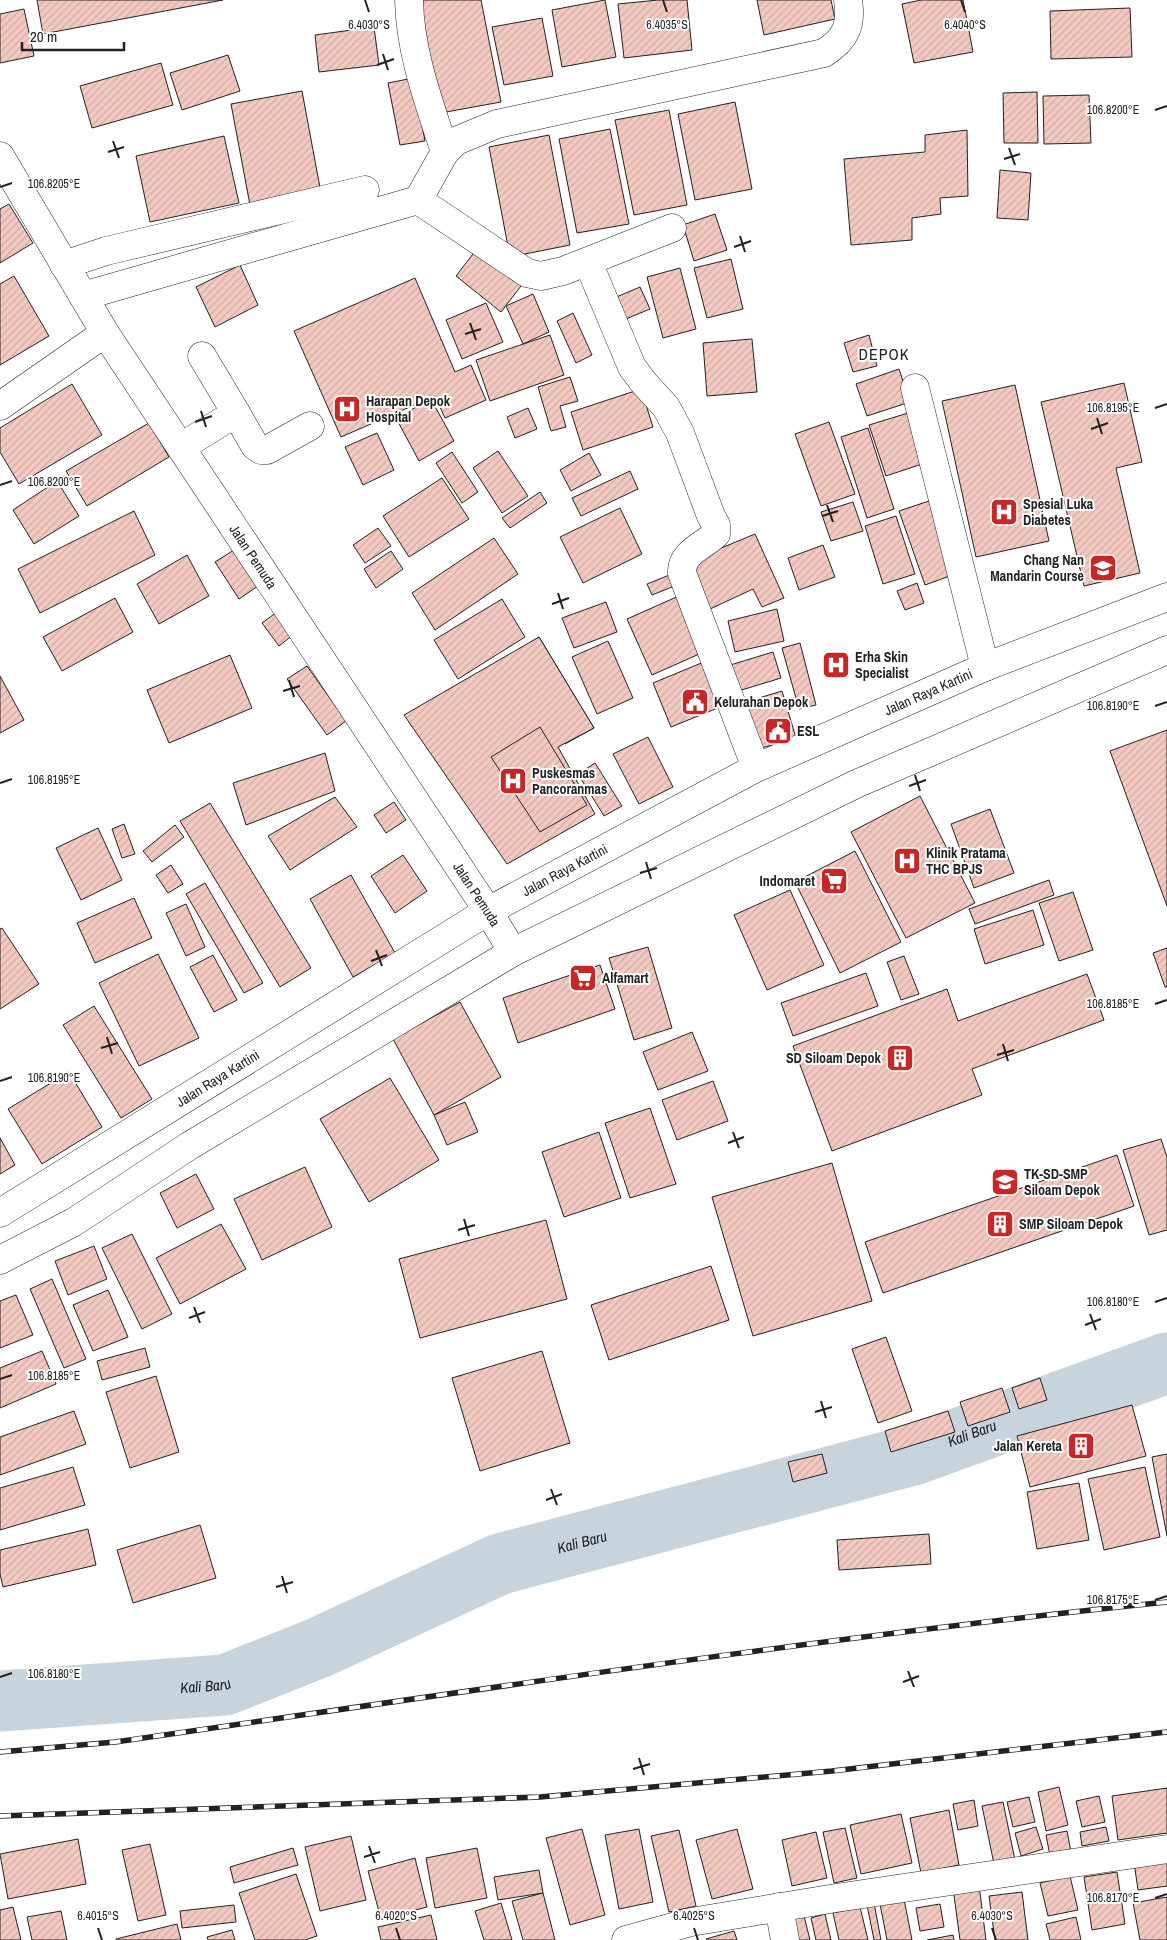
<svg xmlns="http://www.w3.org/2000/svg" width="1167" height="1940" viewBox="0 0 1167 1940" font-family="'Archivo Narrow',sans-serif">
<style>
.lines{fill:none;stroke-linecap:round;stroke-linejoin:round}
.river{stroke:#c7d3dd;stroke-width:61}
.building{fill:url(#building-hatch);stroke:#222}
.minor-casing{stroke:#222;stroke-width:29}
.major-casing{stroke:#222;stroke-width:29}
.minor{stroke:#fff;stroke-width:28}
.major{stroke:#fff;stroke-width:28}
.rail-casing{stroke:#222;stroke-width:5.5}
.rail{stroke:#fff;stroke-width:4;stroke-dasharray:11;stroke-linecap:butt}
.ticks{fill:none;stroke:#222;stroke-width:2}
.labels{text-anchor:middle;stroke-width:4;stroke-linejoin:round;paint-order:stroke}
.poi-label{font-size:14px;font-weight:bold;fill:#222;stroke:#fff;text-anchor:start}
.street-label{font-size:14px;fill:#222;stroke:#fff}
.water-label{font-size:15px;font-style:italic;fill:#222;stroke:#fff}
.quarter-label{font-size:16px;letter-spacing:1px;fill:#222;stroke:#fff}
.ticks-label{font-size:12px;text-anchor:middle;fill:#222;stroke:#fff;stroke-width:4;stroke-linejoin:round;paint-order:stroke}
</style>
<defs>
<pattern id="building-hatch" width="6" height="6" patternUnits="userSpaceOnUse" patternTransform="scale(1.25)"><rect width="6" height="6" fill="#f3c9c0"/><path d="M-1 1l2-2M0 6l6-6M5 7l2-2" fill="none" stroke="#d0aca5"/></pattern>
</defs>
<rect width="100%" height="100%" fill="#fff"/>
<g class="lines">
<path class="river" id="s1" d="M0 1701 225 1685 318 1648 500 1564 913 1455 1167 1363"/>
</g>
<g class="building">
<polygon points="37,0 223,0 43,34"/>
<polygon points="414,0 481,0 501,102 435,114"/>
<polygon points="605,0 616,57 562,67 552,10"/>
<polygon points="658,0 687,0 692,50 624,58 618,4"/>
<polygon points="757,0 831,0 835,19 764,35"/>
<polygon points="921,0 963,0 973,52 914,63 902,4"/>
<polygon points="1130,8 1132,57 1051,59 1050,11"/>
<polygon points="24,9 34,56 0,63 0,14"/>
<polygon points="542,18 553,76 504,85 492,27"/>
<polygon points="374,27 379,65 319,72 315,35"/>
<polygon points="228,55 240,91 182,110 170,73"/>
<polygon points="161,63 173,105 92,128 80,86"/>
<polygon points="413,78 425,141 400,145 388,83"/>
<polygon points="302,91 321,193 250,205 231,104"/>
<polygon points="1037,92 1038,143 1004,143 1003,93"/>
<polygon points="1089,95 1091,143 1044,144 1043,96"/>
<polygon points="735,102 752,189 695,200 678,114"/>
<polygon points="669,110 687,205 634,215 615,120"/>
<polygon points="610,129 629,224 577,233 559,139"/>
<polygon points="967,130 968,196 940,198 941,214 912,218 912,240 851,245 844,159 925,152 925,135"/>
<polygon points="549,135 570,245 510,257 489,147"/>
<polygon points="224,136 239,203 150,222 136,156"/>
<polygon points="1000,170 1031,173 1028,220 997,218"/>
<polygon points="9,204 33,243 0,263 0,209"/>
<polygon points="715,214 727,250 694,261 683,225"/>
<polygon points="476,250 521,286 501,312 456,276"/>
<polygon points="731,259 743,309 707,318 694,268"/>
<polygon points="240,265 258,305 215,327 196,287"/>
<polygon points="680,268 696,329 663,338 647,277"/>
<polygon points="14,276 49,336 0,365 0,284"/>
<polygon points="415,278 455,372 471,365 486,400 445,418 435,396 341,437 294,331"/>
<polygon points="640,287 650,309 616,323 607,301"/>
<polygon points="533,294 549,332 523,344 506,306"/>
<polygon points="486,303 503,342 462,359 446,320"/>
<polygon points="573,313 592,355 576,363 557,321"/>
<polygon points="550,335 564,375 490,401 476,360"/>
<polygon points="869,335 877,366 853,372 844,343"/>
<polygon points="752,339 757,392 707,396 703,343"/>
<polygon points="899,369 910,402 867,416 856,384"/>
<polygon points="570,377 578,401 560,406 566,427 551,431 538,387"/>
<polygon points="1124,383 1142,462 1116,468 1140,573 1084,586 1041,402"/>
<polygon points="72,384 102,435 19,484 0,452 0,428"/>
<polygon points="1015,385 1049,541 976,557 942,401"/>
<polygon points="641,389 653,427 583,450 571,412"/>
<polygon points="431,399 454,441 419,461 396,418"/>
<polygon points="528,408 537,429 515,438 507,417"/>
<polygon points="908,413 925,463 886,476 869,425"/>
<polygon points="829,422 855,494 821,506 795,434"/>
<polygon points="149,423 169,457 87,506 66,471"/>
<polygon points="868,428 894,509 867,518 841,437"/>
<polygon points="377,433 394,470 363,485 345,447"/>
<polygon points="498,451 528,496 502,513 473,468"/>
<polygon points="452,452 478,492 462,503 436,463"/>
<polygon points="589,453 601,475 571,491 560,470"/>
<polygon points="630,471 638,489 581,516 572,498"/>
<polygon points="442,478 469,519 409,557 383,516"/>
<polygon points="57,481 79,516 34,544 13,510"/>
<polygon points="540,492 547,503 510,528 502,518"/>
<polygon points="932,500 958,573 925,585 899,511"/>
<polygon points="853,502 863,531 831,541 821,512"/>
<polygon points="620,508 642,554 583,583 560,537"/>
<polygon points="134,511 155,555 40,613 18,569"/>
<polygon points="896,516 915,574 883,584 865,526"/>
<polygon points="378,528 391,546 365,563 353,545"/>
<polygon points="755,534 784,598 762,607 753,589 710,609 690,561"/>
<polygon points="494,538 518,574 435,630 412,593"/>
<polygon points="823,545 835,577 799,590 788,558"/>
<polygon points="234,550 258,586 239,599 215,562"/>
<polygon points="391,551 403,569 376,588 364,569"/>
<polygon points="187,555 209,596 159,624 137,584"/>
<polygon points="672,574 677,585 652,595 647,584"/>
<polygon points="917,583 924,603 905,610 897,591"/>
<polygon points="681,595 706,651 652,675 627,619"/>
<polygon points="115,598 133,632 62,671 43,637"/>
<polygon points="502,599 525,637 458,679 434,640"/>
<polygon points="606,602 617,632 574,648 562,618"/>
<polygon points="777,609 784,641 735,652 728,621"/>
<polygon points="277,612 294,634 279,646 262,623"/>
<polygon points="539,637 594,728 565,744 541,700 470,738 445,696"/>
<polygon points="539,637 594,728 558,747 595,814 507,864 404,715"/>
<polygon points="608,641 633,698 597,714 572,657"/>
<polygon points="800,643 816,705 799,709 782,648"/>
<polygon points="773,652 781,678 735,692 727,666"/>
<polygon points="230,655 252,708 169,743 147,690"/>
<polygon points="711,659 730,703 671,727 653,683"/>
<polygon points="307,666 346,721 327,735 287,679"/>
<polygon points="0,676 24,720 0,733"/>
<polygon points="782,691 796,738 751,751 736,705"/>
<polygon points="540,727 587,805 540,832 491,757"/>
<polygon points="1167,730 1167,906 1110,751"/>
<polygon points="648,737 673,787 639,804 613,754"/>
<polygon points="325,753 335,791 246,825 233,783"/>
<polygon points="595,763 622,806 604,816 578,774"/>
<polygon points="920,796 975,903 906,938 851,832"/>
<polygon points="335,797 357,827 290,870 268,836"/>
<polygon points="394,802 406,820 386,833 374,815"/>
<polygon points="210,803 311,968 280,987 180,821"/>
<polygon points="990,809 1014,873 974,888 951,824"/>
<polygon points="124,824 135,854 122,858 112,829"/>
<polygon points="175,825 184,837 152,862 143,851"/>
<polygon points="98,828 122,880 81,900 56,848"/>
<polygon points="855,851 901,942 840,973 795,882"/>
<polygon points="403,855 427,891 395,913 371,876"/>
<polygon points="171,865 183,884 168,893 156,875"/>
<polygon points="351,875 395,953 353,977 310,899"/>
<polygon points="1049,880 1054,895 975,924 969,909"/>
<polygon points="205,883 263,983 244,993 186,894"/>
<polygon points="790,890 824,965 767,990 734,915"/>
<polygon points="1073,892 1093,950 1059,961 1039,903"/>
<polygon points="134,898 152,938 95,963 77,923"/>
<polygon points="186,904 205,947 186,956 166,913"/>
<polygon points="1033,910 1044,945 985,964 974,929"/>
<polygon points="2,928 39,984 0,1009 0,929"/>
<polygon points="648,947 672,1028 634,1040 609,958"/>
<polygon points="1167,948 1167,987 1165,987 1153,953"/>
<polygon points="158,954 199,1038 139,1066 99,983"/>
<polygon points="213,955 237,1000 214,1012 190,967"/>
<polygon points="904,956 919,994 901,1000 887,962"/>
<polygon points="600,965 615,1009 518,1043 503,998"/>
<polygon points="866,973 878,1006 793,1036 781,1003"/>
<polygon points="1087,974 1104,1020 972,1069 982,1095 832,1151 793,1046 947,989 958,1021"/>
<polygon points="460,1002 501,1077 434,1115 393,1039"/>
<polygon points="94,1006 152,1099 121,1118 63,1025"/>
<polygon points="692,1032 708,1071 658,1090 643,1052"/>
<polygon points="69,1072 102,1127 42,1164 8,1109"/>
<polygon points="390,1078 439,1160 369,1202 320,1119"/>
<polygon points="713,1081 728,1121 677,1140 662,1100"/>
<polygon points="465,1102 478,1132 447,1145 434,1115"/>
<polygon points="650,1108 676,1184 630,1198 605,1123"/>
<polygon points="599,1132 621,1198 564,1217 542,1152"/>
<polygon points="0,1138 15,1165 0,1174"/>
<polygon points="1161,1139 1167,1157 1167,1230 1149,1235 1123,1150"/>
<polygon points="1117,1155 1134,1206 883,1293 865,1242"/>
<polygon points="832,1163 872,1301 753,1336 712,1197"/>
<polygon points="305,1167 332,1227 262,1260 234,1199"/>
<polygon points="196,1174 214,1209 177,1228 160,1193"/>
<polygon points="546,1220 567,1299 420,1338 399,1259"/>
<polygon points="221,1224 246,1269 180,1304 156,1258"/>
<polygon points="132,1234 172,1314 142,1329 102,1248"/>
<polygon points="94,1246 107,1279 68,1295 55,1261"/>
<polygon points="711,1266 729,1320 609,1360 591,1305"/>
<polygon points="52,1279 86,1359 64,1368 30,1289"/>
<polygon points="108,1290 128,1337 93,1351 73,1305"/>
<polygon points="16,1295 33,1335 0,1348 0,1301"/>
<polygon points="886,1337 912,1411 878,1423 852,1349"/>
<polygon points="145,1348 150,1367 102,1380 97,1361"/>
<polygon points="42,1351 56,1384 0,1408 0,1368"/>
<polygon points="542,1351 570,1443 480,1471 452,1378"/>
<polygon points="156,1376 179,1452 130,1468 106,1392"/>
<polygon points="1040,1378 1047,1400 1019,1409 1012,1388"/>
<polygon points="1002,1388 1010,1412 968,1426 960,1402"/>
<polygon points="1132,1405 1146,1456 1030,1487 1017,1436"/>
<polygon points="74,1411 86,1444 0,1475 0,1437"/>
<polygon points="948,1411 955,1432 891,1452 885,1431"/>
<polygon points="822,1454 827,1473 793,1482 788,1462"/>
<polygon points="1167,1454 1167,1536 1152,1457"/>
<polygon points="73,1467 85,1505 0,1530 0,1488"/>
<polygon points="1145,1467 1160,1537 1104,1550 1088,1479"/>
<polygon points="1079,1483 1089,1540 1037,1549 1027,1492"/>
<polygon points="200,1525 216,1578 133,1603 117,1550"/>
<polygon points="88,1529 96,1565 3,1587 0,1574 0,1550"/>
<polygon points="929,1534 931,1564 839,1570 837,1540"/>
<polygon points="1059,1787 1068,1825 1046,1831 1038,1792"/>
<polygon points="1167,1788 1167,1833 1118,1840 1112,1796"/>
<polygon points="1099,1796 1105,1822 1082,1827 1076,1801"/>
<polygon points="1029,1797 1035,1822 1013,1827 1007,1802"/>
<polygon points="974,1800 978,1826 958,1830 953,1804"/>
<polygon points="1003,1802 1015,1860 994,1864 982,1806"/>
<polygon points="949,1810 959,1865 921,1873 910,1818"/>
<polygon points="901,1814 912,1863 861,1874 850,1825"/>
<polygon points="1036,1827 1043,1849 1021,1856 1015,1833"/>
<polygon points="1106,1827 1109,1841 1082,1846 1080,1832"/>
<polygon points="845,1828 857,1878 834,1883 823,1832"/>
<polygon points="582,1829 605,1915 570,1925 546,1838"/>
<polygon points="639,1829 653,1902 619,1909 605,1835"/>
<polygon points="737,1829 753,1889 712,1899 696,1840"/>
<polygon points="679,1830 696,1906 669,1912 651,1836"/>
<polygon points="1067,1831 1071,1852 1050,1856 1046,1835"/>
<polygon points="816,1832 827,1878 792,1886 782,1840"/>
<polygon points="351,1836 366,1900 320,1911 305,1847"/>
<polygon points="78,1839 86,1884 8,1899 0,1854"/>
<polygon points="150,1844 166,1915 138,1921 122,1850"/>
<polygon points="293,1848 298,1865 234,1883 230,1867"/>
<polygon points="477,1848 487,1898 435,1908 426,1858"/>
<polygon points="415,1858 427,1907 381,1919 368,1871"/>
<polygon points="1167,1858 1167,1886 1138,1890 1134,1862"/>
<polygon points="539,1870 543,1893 498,1900 494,1877"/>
<polygon points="1117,1872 1125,1924 1092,1930 1084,1877"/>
<polygon points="296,1874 317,1936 305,1940 255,1940 239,1893"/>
<polygon points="1070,1876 1078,1910 1048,1916 1040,1883"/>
<polygon points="979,1885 986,1940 960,1940 953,1888"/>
<polygon points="1022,1892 1028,1940 995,1940 989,1896"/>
<polygon points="543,1893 555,1940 523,1940 512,1901"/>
<polygon points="1167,1897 1167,1940 1140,1940 1133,1903"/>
<polygon points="904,1899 912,1940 887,1940 880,1904"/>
<polygon points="501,1903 512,1940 484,1940 475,1911"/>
<polygon points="874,1903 881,1940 874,1940 867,1905"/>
<polygon points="940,1904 944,1927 920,1931 916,1908"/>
<polygon points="234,1905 236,1922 182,1928 180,1911"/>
<polygon points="13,1907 21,1940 0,1940 0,1910"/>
<polygon points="860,1907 868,1940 839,1940 833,1913"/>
<polygon points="61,1911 67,1940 32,1940 27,1917"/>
<polygon points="803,1912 810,1940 795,1940 789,1915"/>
<polygon points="825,1914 831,1940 816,1940 811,1918"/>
<polygon points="431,1915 437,1940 381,1940 378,1927"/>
<polygon points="1076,1917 1081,1940 1050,1940 1046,1924"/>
<polygon points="177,1924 181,1940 116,1940 116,1939"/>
<polygon points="232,1930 235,1940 208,1940 207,1937"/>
<polygon points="734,1931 737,1940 707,1940 706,1939"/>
<polygon points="953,1935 954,1940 927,1940"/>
</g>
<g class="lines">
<g class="minor-casing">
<g id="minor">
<path d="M409 0C410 53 429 102 445 152"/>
<path id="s2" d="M0 156 105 333 488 911 513 952"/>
<polyline points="418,200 527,273 541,276 563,271 672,228"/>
<path d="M588 262 632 367 644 383 666 407 680 433 711 516 716 525V534C703 546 681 553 682 573L756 768"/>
<polyline points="64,265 106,251 365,190"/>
<path d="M83 296 418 200 445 152 456 141 497 124 824 53C846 39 852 25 848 0"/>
<polyline points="202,356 236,413"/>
<polyline points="915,388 985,667"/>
<polyline points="0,406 105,333"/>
<polyline points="181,447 236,413 255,446 261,450 267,450 310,426"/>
<polyline points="779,1907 785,1940"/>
<polyline points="626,1940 691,1922 836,1898 1167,1849"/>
</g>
</g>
<g class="major-casing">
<g id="major">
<path id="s3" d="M0 1213 488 911 756 768 985 667 1167 597"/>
<polyline points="0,1260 74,1222 189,1146 513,952 856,784 1167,650"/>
</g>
</g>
<use href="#minor" class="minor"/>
<use href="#major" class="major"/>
<g class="rail-casing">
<g id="rail">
<path d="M0 1752 115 1742C465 1692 815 1638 1167 1602"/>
<polyline points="0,1816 540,1797 832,1771 1167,1732"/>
</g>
</g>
<use href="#rail" class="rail"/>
</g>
<path class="ticks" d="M365 0 369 12M663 0 667 12M961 0 965 12M383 54 388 70M377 65 394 59M1155 110 1167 106M113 141 119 158M1009 148 1015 165M108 152 124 147M1004 159 1020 154M0 187 12 183M740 236 745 252M734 247 751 241M470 323 476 340M465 334 481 329M1155 408 1167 404M201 411 206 427M1097 418 1102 434M195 422 212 416M1091 429 1108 423M0 485 12 481M827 505 833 522M822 516 838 511M558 593 563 609M552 604 569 598M289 680 294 697M283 691 300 686M1155 706 1167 702M915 775 920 791M0 783 12 779M909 786 926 780M646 862 651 879M640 873 657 868M376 950 382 966M371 961 387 955M1155 1004 1167 1000M107 1037 112 1054M1003 1044 1008 1061M101 1048 118 1043M997 1055 1014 1050M0 1081 12 1077M733 1132 739 1148M728 1143 744 1137M464 1219 469 1236M458 1230 475 1225M1155 1302 1167 1298M194 1307 200 1323M1090 1314 1096 1330M189 1318 205 1312M1085 1325 1101 1319M0 1379 12 1375M821 1401 826 1418M815 1412 832 1407M551 1489 557 1505M546 1500 562 1494M282 1576 287 1593M276 1587 293 1582M1155 1600 1167 1596M908 1671 914 1687M0 1677 12 1673M903 1682 919 1676M639 1758 644 1775M633 1769 650 1764M369 1846 375 1863M364 1857 380 1852M1155 1898 1167 1894M98 1928 102 1940M396 1928 400 1940M694 1928 698 1940M992 1928 996 1940"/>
<defs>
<g id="hospital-square" transform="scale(1.4375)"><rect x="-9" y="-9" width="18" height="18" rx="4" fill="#c62828" stroke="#fff"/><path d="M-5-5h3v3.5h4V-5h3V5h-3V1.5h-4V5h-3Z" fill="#fff"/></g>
<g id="school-square" transform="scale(1.4375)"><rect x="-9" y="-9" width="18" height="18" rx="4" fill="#c62828" stroke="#fff"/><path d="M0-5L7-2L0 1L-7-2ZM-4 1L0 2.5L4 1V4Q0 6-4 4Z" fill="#fff"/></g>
<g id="civic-square" transform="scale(1.4375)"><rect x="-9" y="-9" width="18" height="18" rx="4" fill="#c62828" stroke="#fff"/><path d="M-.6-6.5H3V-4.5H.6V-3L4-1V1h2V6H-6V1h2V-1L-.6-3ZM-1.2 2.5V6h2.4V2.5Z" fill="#fff"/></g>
<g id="supermarket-square" transform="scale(1.4375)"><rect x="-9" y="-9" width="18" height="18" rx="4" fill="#c62828" stroke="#fff"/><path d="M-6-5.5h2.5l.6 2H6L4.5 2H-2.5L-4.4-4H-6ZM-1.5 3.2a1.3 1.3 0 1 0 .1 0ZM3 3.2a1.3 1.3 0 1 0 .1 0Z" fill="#fff"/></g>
<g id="building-square" transform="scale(1.4375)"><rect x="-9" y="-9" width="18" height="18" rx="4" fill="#c62828" stroke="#fff"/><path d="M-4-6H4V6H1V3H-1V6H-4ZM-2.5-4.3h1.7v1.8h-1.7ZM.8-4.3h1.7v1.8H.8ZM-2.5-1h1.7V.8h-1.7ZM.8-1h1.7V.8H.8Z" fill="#fff"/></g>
</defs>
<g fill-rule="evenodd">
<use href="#hospital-square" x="347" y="409"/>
<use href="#hospital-square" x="1004" y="512"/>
<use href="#school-square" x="1103" y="568"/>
<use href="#hospital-square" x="836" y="665"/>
<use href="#civic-square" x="695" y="702"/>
<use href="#civic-square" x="778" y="731"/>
<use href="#hospital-square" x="513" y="781"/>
<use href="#hospital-square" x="907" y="861"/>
<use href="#supermarket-square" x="834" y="881"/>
<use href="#supermarket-square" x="583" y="978"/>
<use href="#building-square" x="900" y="1058"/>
<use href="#school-square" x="1005" y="1182"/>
<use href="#building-square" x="1000" y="1224"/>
<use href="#building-square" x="1081" y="1446"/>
</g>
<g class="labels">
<g class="poi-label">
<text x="366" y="406">Harapan Depok<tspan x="366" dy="16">Hospital</tspan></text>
<text x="1023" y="509">Spesial Luka<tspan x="1023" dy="16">Diabetes</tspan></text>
<text x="1084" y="565" text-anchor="end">Chang Nan<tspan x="1084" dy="16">Mandarin Course</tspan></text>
<text x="855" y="662">Erha Skin<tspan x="855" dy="16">Specialist</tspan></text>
<text x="714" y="707">Kelurahan Depok</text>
<text x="797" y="736">ESL</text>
<text x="532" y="778">Puskesmas<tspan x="532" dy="16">Pancoranmas</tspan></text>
<text x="926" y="858">Klinik Pratama<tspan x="926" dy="16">THC BPJS</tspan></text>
<text x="815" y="886" text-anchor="end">Indomaret</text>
<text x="602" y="983">Alfamart</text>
<text x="881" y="1063" text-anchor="end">SD Siloam Depok</text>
<text x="1024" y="1179">TK-SD-SMP<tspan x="1024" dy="16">Siloam Depok</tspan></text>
<text x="1019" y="1229">SMP Siloam Depok</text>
<text x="1062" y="1451" text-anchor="end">Jalan Kereta</text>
</g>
<g class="street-label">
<text dy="5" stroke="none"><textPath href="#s2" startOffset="474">Jalan Pemuda</textPath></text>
<text dy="5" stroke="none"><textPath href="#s3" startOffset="1066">Jalan Raya Kartini</textPath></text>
<text dy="5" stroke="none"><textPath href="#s3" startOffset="661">Jalan Raya Kartini</textPath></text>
<text dy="5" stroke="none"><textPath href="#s2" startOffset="879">Jalan Pemuda</textPath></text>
<text dy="5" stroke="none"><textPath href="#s3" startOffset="256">Jalan Raya Kartini</textPath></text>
</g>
<g class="water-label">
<text dy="5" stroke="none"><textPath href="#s1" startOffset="1016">Kali Baru</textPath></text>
<text dy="5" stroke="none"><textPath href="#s1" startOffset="611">Kali Baru</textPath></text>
<text dy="5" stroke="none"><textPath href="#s1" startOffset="206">Kali Baru</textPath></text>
</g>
<g class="quarter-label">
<text x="884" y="360">DEPOK</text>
</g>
</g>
<g class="ticks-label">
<text x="369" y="29">6.4030°S</text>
<text x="667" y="29">6.4035°S</text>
<text x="965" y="29">6.4040°S</text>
<text x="1113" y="114">106.8200°E</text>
<text x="54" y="188">106.8205°E</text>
<text x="1113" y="412">106.8195°E</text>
<text x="54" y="486">106.8200°E</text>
<text x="1113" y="710">106.8190°E</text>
<text x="54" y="784">106.8195°E</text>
<text x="1113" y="1008">106.8185°E</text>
<text x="54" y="1082">106.8190°E</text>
<text x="1113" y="1306">106.8180°E</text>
<text x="54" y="1380">106.8185°E</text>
<text x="1113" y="1604">106.8175°E</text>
<text x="54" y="1678">106.8180°E</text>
<text x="1113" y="1902">106.8170°E</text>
<text x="98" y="1920">6.4015°S</text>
<text x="396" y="1920">6.4020°S</text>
<text x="694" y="1920">6.4025°S</text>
<text x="992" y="1920">6.4030°S</text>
</g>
<path d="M22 42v8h102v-8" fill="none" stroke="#222222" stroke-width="2.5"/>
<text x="30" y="42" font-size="15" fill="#222222" stroke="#ffffff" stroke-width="4" paint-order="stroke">20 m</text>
</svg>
